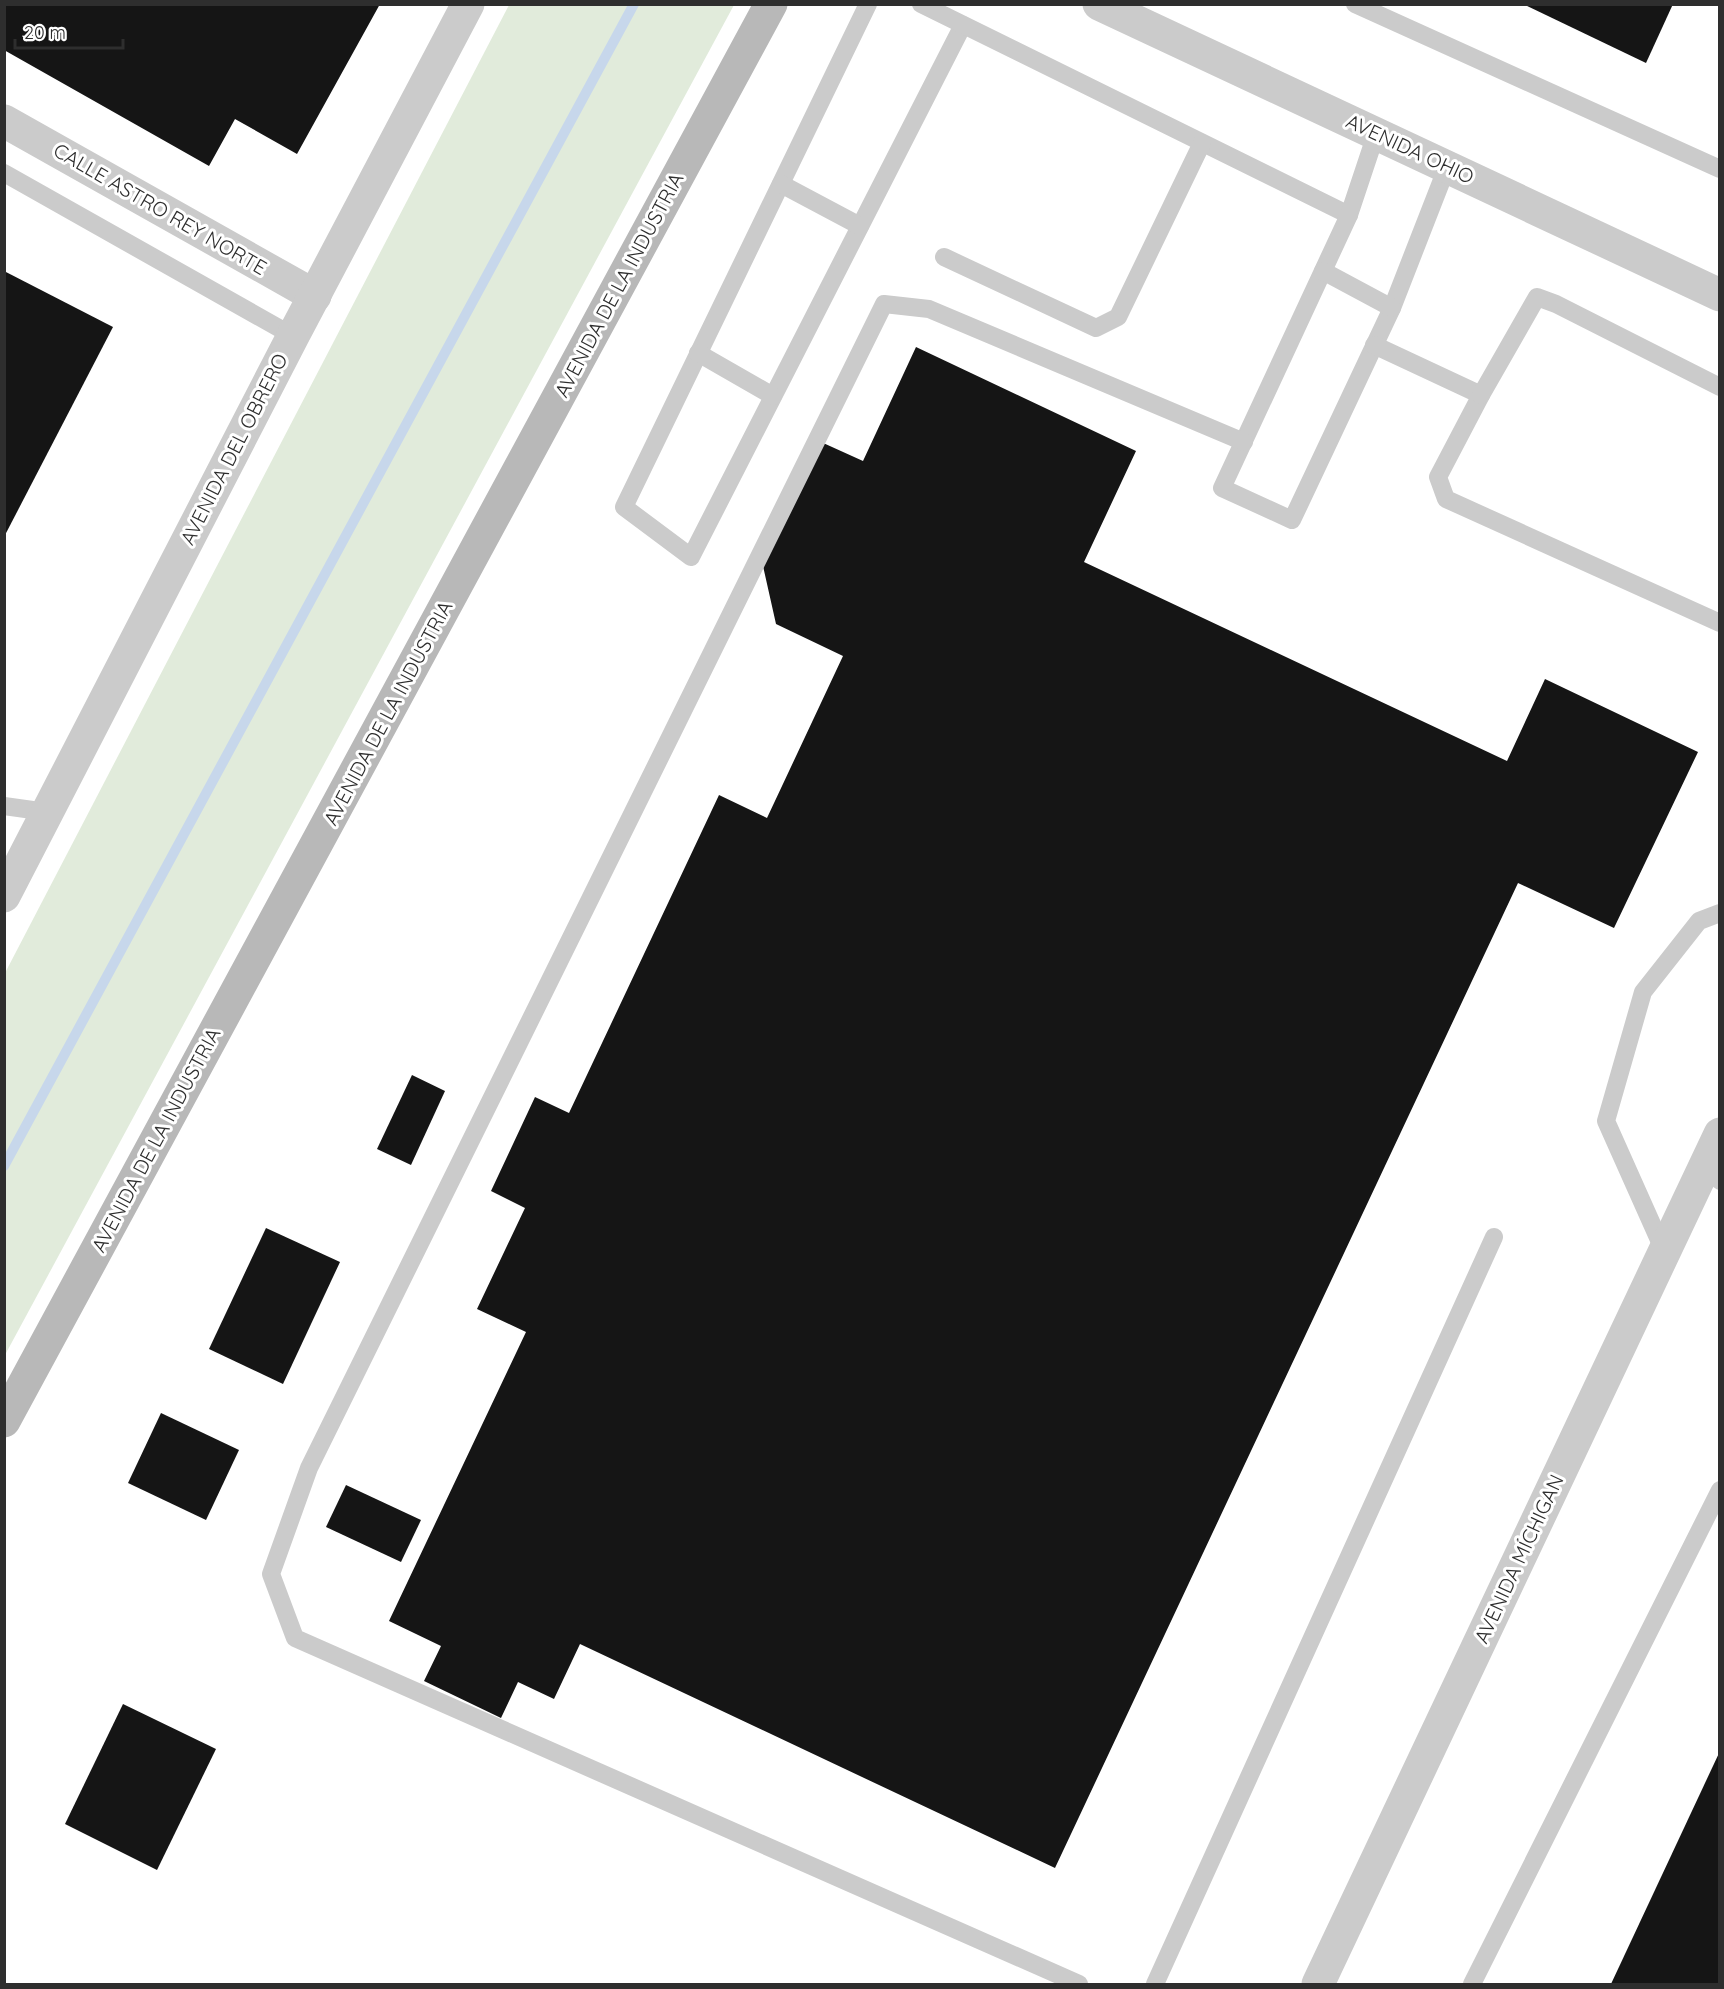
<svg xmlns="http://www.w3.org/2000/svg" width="1724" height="1989" viewBox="0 0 1724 1989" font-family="Quicksand,sans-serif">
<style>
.green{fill:#e1ebdb}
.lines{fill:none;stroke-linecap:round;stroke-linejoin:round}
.stream{stroke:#c7d7eb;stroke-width:10}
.building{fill:#151515}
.lane{stroke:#cbcbcb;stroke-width:18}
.street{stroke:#cbcbcb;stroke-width:33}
.secondary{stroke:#b8b8b8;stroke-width:33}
.labels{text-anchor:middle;stroke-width:6;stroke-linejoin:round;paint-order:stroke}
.street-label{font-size:20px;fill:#2e2e2e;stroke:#fff}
</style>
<rect width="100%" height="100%" fill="#fff"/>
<polygon class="green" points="509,5 734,5 5,1355 5,973"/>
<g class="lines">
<polyline class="stream" points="4,1166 634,4"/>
</g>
<g class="building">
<polygon points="4,4 380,4 297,154 235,119 209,166 4,50"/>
<polygon points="1523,4 1673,4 1646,63"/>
<polygon points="4,271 113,327 4,537"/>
<polygon points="916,347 1136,451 1084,562 1507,761 1545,679 1698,752 1614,928 1518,883 1055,1868 580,1644 554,1699 518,1682 501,1718 424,1681 441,1646 389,1621 526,1332 477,1309 525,1208 491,1191 535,1097 569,1113 719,795 767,818 843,656 776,624 763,566 821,442 863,461"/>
<polygon points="412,1075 445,1091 411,1165 377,1149"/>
<polygon points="266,1228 340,1262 283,1384 209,1349"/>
<polygon points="161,1413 239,1450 206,1520 128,1483"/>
<polygon points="346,1485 421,1520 401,1562 326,1527"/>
<polygon points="123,1704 216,1749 157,1870 65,1824"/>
<polygon points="1720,1751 1720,1984 1611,1984"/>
</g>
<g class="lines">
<g class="lane">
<polyline points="868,4 624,507 691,557 963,25"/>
<polyline points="921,4 1349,215"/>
<polyline points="1355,4 1720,169"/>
<polyline points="1376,134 1349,215 1222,488 1292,520 1392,308 1447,167"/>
<polyline points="4,173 293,336"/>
<polyline points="781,184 860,226"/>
<polyline points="944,257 1096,328 1118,317 1202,143"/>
<polyline points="1323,271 1392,308"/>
<polyline points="1374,345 1481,395 1438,477 1446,499 1720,623"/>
<polyline points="698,353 773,396"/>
<polyline points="1481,395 1537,297 1556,304 1720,387"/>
<polyline points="4,806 47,812"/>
<polyline points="1709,1155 1720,1181"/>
<polyline points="1664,1251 1606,1121 1643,992 1699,921 1720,913"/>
<polyline points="1079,1984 295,1638 271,1574 309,1468 884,304 929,309 1244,442"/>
<polyline points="1155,1984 1494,1237"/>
<polyline points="1472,1984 1720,1490"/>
</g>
<g class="street">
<polyline points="1099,4 1720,295"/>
<polyline points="4,121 315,296"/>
<polyline points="4,896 293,336 468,4"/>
<polyline points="1318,1984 1720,1134"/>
</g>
<polyline class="secondary" points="4,1421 771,4"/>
</g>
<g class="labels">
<g class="street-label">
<text transform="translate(1410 149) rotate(25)" y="7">AVENIDA OHIO</text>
<text transform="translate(160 209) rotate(30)" y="7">CALLE ASTRO REY NORTE</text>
<text transform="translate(619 285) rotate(-62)" y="7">AVENIDA DE LA INDUSTRIA</text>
<text transform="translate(234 449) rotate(-63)" y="7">AVENIDA DEL OBRERO</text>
<text transform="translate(388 713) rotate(-62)" y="7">AVENIDA DE LA INDUSTRIA</text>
<text transform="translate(156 1140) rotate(-62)" y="7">AVENIDA DE LA INDUSTRIA</text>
<text transform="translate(1519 1559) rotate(-65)" y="7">AVENIDA MÍCHIGAN</text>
</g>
</g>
<rect width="1724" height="1989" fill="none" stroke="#2e2e2e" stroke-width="12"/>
<path d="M15 39v9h108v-9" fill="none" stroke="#2e2e2e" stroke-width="3"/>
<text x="24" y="39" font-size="18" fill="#2e2e2e" stroke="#ffffff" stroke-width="4.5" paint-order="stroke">20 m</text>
</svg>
